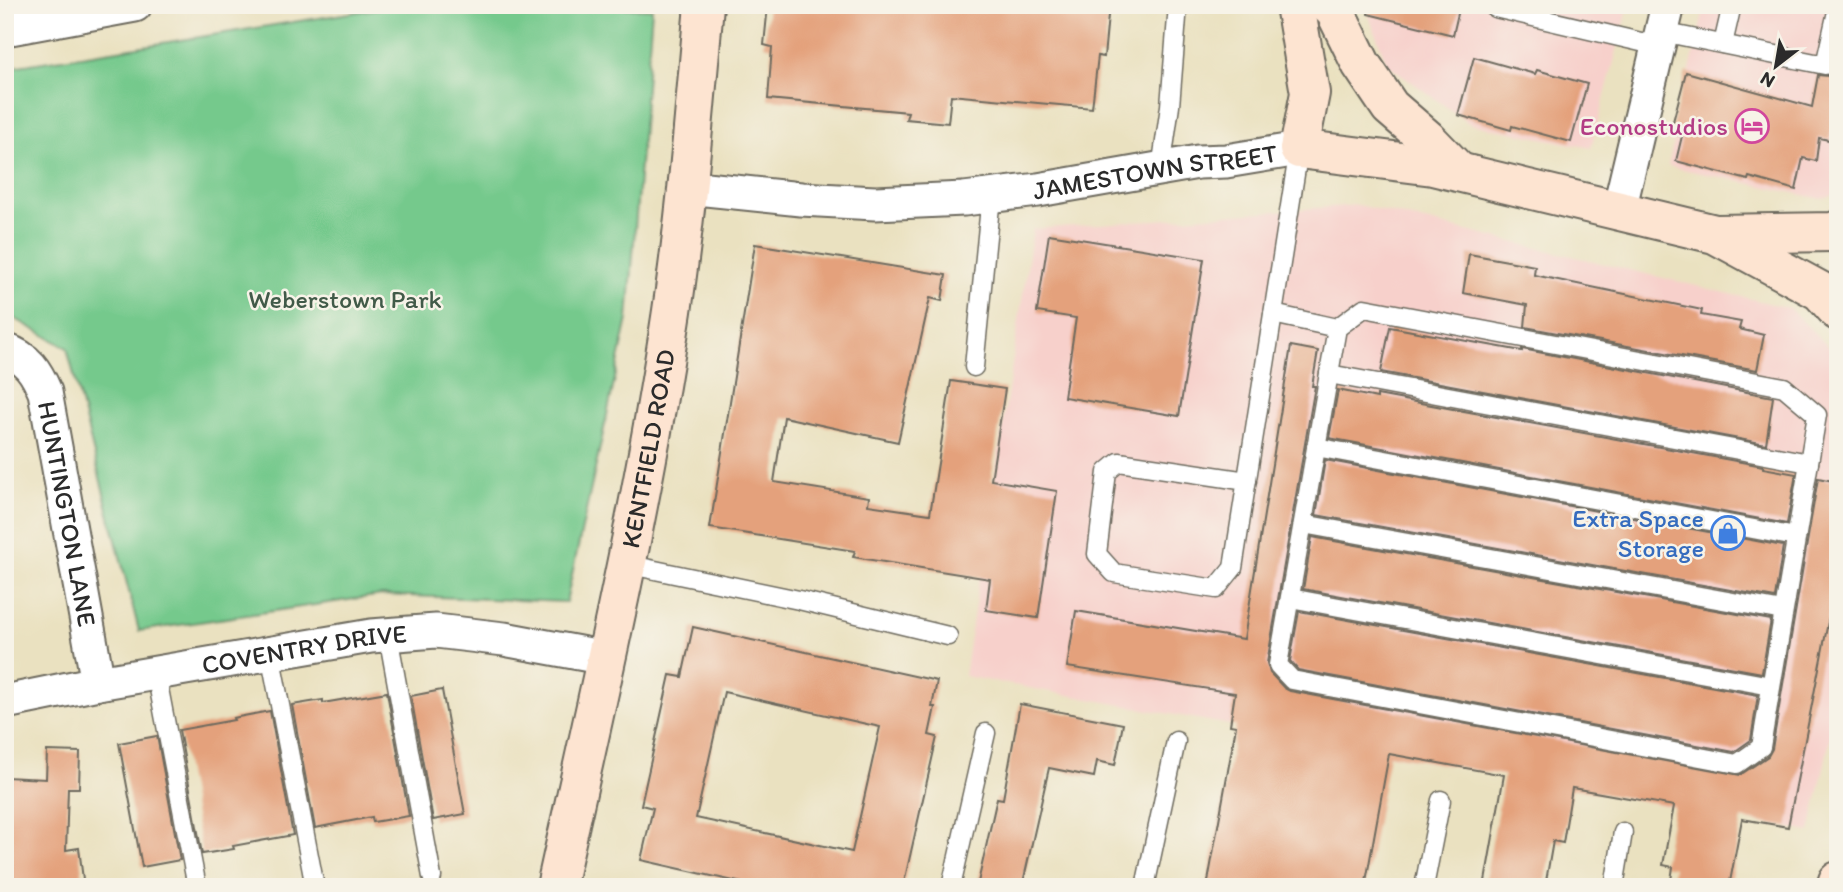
<svg xmlns="http://www.w3.org/2000/svg" width="1843" height="892" viewBox="0 0 1843 892" font-family="Itim,sans-serif">
<style>
.built{fill:#f7d0cb}
.green{fill:#75c98c;stroke:#507a5c;stroke-width:2}
.building{fill:#e4a17b;fill-rule:evenodd}
.lines{fill:none;stroke-linecap:round;stroke-linejoin:round}
.lane-casing{stroke:#6e6b5f;stroke-width:21}
.street-casing{stroke:#6e6b5f;stroke-width:37}
.secondary-casing{stroke:#6e6b5f;stroke-width:42}
.lane{stroke:#fff;stroke-width:18}
.street{stroke:#fff;stroke-width:33}
.secondary{stroke:#fde4d1;stroke-width:38}
.labels{text-anchor:middle;stroke-width:5;stroke-linejoin:round;paint-order:stroke}
.hotel-label{font-size:26px;fill:#b23c85;stroke:#f7f3e8;text-anchor:end}
.street-label{font-size:26px;fill:#2b2b2b;stroke:#f7f3e8}
.park-label{font-size:26px;fill:#415a48;stroke:#f7f3e8}
.shop-label{font-size:26px;fill:#366cbe;stroke:#f7f3e8;text-anchor:end}
</style>
<rect width="100%" height="100%" fill="#f7f3e8"/>
<filter id="ink" filterUnits="userSpaceOnUse"><feTurbulence type="fractalNoise" baseFrequency=".0143" numOctaves="2"/><feDisplacementMap in="SourceGraphic" scale="14" xChannelSelector="R" yChannelSelector="G"/><feConvolveMatrix kernelMatrix="1 2 1 2 8 2 1 2 1" color-interpolation-filters="sRGB"/></filter>
<filter id="wash" filterUnits="userSpaceOnUse"><feTurbulence type="fractalNoise" baseFrequency=".00686" numOctaves="4" result="noise"/><feDisplacementMap in="SourceGraphic" scale="28" xChannelSelector="R" yChannelSelector="G"/><feGaussianBlur stdDeviation="1.57" result="paint"/><feColorMatrix in="noise" values="0 0 0 0 0 0 0 0 0 0 0 0 0 0 0 0 0 1.4 0 .05"/><feComposite in="paint" operator="in"/></filter>
<g filter="url(#wash)">
<rect width="100%" height="100%" fill="#eae1c0"/>
<g class="built">
<polygon points="1365,5 1629,5 1591,148 1470,124 1387,64"/>
<polygon points="1705,5 1838,5 1838,193 1822,199 1668,166"/>
<polygon points="1358,205 1789,308 1838,356 1838,702 1810,832 964,676 1033,229"/>
</g>
<polygon class="green" points="400,5 539,5 652,9 628,319 566,602 382,595 139,631 67,348 5,313 5,68"/>
<g id="blocks">
<g class="building">
<polygon points="768,5 1109,5 1104,57 1098,56 1092,108 951,95 948,123 906,119 908,112 768,99 772,47 764,45"/>
<polygon points="1369,5 1460,5 1453,35 1368,14"/>
<polygon points="1474,57 1535,74 1537,70 1587,84 1571,142 1512,126 1511,130 1458,115"/>
<polygon points="1838,60 1838,119 1835,118 1829,140 1819,138 1816,161 1803,158 1796,190 1749,177 1748,180 1676,161 1682,136 1670,133 1686,72 1812,107 1818,75 1828,76 1833,73"/>
<polygon points="1049,234 1204,259 1179,416 1064,397 1076,318 1037,312"/>
<polygon points="755,244 946,275 942,301 930,298 898,442 784,417 774,482 869,497 868,505 930,514 951,381 1005,389 991,480 1057,491 1038,618 986,610 990,579 853,557 855,551 710,528"/>
<polygon points="1469,254 1535,266 1534,275 1702,310 1701,315 1741,322 1739,329 1764,335 1757,370 1525,327 1527,305 1463,293"/>
<polygon points="1390,327 1522,351 1522,349 1773,397 1766,444 1381,372"/>
<polygon points="1291,346 1318,351 1312,386 1315,386 1267,663 1270,673 1284,688 1290,691 1740,775 1768,756 1772,749 1818,478 1838,482 1838,571 1788,827 1742,819 1729,887 1670,887 1673,867 1663,865 1674,806 1572,788 1563,843 1553,841 1545,887 1484,887 1504,775 1389,754 1365,887 1207,887 1236,726 1230,725 1235,693 1067,667 1076,611 1244,639"/>
<polygon points="1338,390 1377,398 1377,395 1763,466 1763,468 1796,474 1787,524 1329,438"/>
<polygon points="1325,460 1783,546 1775,598 1316,515"/>
<polygon points="1312,537 1771,620 1762,673 1303,589"/>
<polygon points="1299,611 1758,695 1751,740 1734,752 1298,670 1290,661"/>
<path d="M693 627 937 681 932 707H935L929 735 937 737 903 887H760L641 860 653 808 641 805 670 675 682 677ZM724 692 880 727 852 852 696 818Z"/>
<polygon points="442,690 465,814 433,820 411,696"/>
<polygon points="387,692 409,816 373,822 372,817 315,828 292,705 323,700 323,703"/>
<polygon points="1020,704 1123,724 1115,765 1097,761 1094,777 1049,768 1022,887 977,887 997,798 1003,799"/>
<polygon points="270,711 293,835 233,846 234,849 202,854 179,730 234,720 233,718"/>
<polygon points="157,736 180,860 142,867 119,743"/>
<polygon points="47,751 80,752 79,788 68,788 66,850 79,848 84,887 8,887 5,870 5,777 46,779"/>
</g>
</g>
</g>
<g filter="url(#ink)">
<use href="#blocks" fill-opacity="0" stroke="#6e6b5f" stroke-width="2"/>
<g class="lines">
<g class="lane-casing">
<g id="lane">
<polyline points="1494,5 1495,8 1658,46"/>
<polyline points="1662,32 1825,65 1838,7"/>
<polyline points="1723,44 1732,5"/>
<polyline points="1161,169 1170,106 1178,5"/>
<polyline points="1273,314 1337,328 1278,665 1292,680 1737,764 1761,747 1817,415 1784,387 1364,308 1337,328"/>
<polyline points="974,367 991,196"/>
<polyline points="1329,374 1809,463"/>
<polyline points="1316,447 1796,537"/>
<polyline points="1247,481 1119,462 1107,472 1097,554 1114,573 1216,589 1233,568 1299,149"/>
<polyline points="1303,524 1783,611"/>
<polyline points="626,564 799,600 948,636"/>
<polyline points="1290,598 1771,686"/>
<polyline points="388,635 432,877"/>
<polyline points="270,653 315,887"/>
<polyline points="156,673 197,887"/>
<polyline points="951,887 986,733"/>
<polyline points="1145,887 1176,741"/>
<polyline points="1424,887 1441,800"/>
<polyline points="1614,887 1623,832"/>
</g>
</g>
<g class="street-casing">
<g id="street">
<polyline points="5,29 135,5"/>
<path id="s1" d="M687 187 801 199 875 203 964 199 1038 190 1198 162 1226 161 1299 149"/>
<polyline points="1619,210 1668,5"/>
<path id="s2" d="M5 350C28 358 36 371 45 392L98 683"/>
<path id="s3" d="M5 702 98 683 371 636 436 631 504 639 606 658"/>
</g>
</g>
<g class="secondary-casing">
<g id="secondary">
<polyline points="1295,5 1310,93 1299,149 1433,166 1715,234 1820,291 1838,311"/>
<polyline points="1329,5 1335,11 1361,64 1390,107 1427,139 1459,172"/>
<polyline points="1717,234 1833,232 1838,230"/>
<path id="s4" d="M556 887C598 696 643 504 672 311 687 209 695 107 704 5"/>
<polyline points="1836,887 1838,881"/>
</g>
</g>
<use href="#lane" class="lane"/>
<use href="#street" class="street"/>
<use href="#secondary" class="secondary"/>
</g>
</g>
<defs>
<g id="hotel-ring" transform="scale(1.75)"><circle r="9.5" fill="#f7f3e8" stroke="#d1479c" stroke-width="1.5"/><path d="M-6-4.5h1.5V1H6V5H4.5V3h-9V5H-6ZM-4 0a1.8 1.8 0 1 1 3.6 0ZM.5 0V-2.5h3Q6-2.5 6 0Z" fill="#d1479c"/></g>
<g id="shop-ring" transform="scale(1.75)"><circle r="9.5" fill="#f7f3e8" stroke="#3f7fe0" stroke-width="1.5"/><path d="M-5-2.5h2.3a2.7 3.5 0 0 1 5.4 0H5L5.5 6h-11ZM-1.5-2.5h3a1.5 2.3 0 0 0-3 0Z" fill="#3f7fe0"/></g>
</defs>
<g fill-rule="evenodd">
<use href="#hotel-ring" x="1752" y="126"/>
<use href="#shop-ring" x="1728" y="533"/>
</g>
<g class="labels">
<g class="hotel-label">
<text x="1728" y="135">Econostudios</text>
</g>
<g class="street-label">
<text dy="9" stroke="none"><textPath href="#s1" startOffset="471">JAMESTOWN STREET</textPath></text>
<text dy="9" stroke="none"><textPath href="#s4" startOffset="448">KENTFIELD ROAD</textPath></text>
<text dy="9" stroke="none"><textPath href="#s2" startOffset="184">HUNTINGTON LANE</textPath></text>
<text dy="9" stroke="none"><textPath href="#s3" startOffset="304">COVENTRY DRIVE</textPath></text>
</g>
<g class="park-label">
<text x="345" y="308">Weberstown Park</text>
</g>
<g class="shop-label">
<text x="1704" y="527">Extra Space<tspan x="1704" dy="30">Storage</tspan></text>
</g>
</g>
<rect width="1843" height="892" fill="none" stroke="#f7f3e8" stroke-width="28"/>
<g transform="translate(1776 66) rotate(211)" stroke="#f7f3e8" stroke-width="5" paint-order="stroke">
<path d="M0-5L12 26L0 18L-12 26Z" fill="#2b2b2b"/>
<text y="-10" font-size="19" font-weight="bold" text-anchor="middle" fill="#2b2b2b">N</text>
</g>
</svg>
